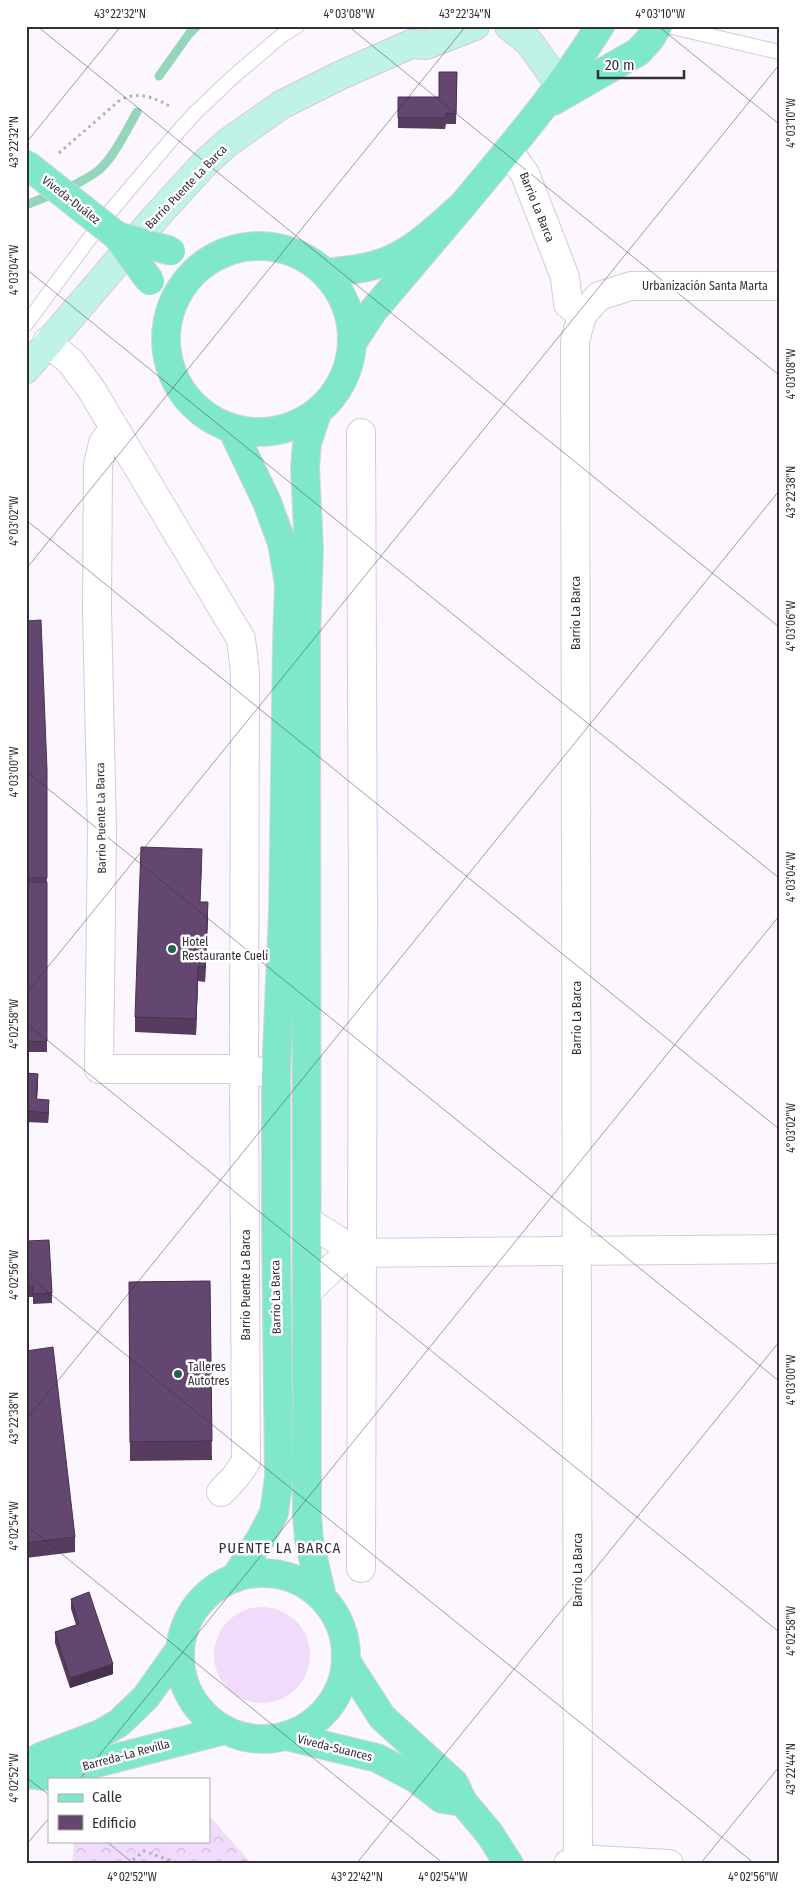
<svg xmlns="http://www.w3.org/2000/svg" width="805" height="1890" viewBox="0 0 805 1890" font-family="'Fira Sans Condensed',sans-serif">
<style>
.grass{fill:#f0dbfa}
.forest{fill:url(#forest-crowns)}
.lines{fill:none;stroke-linecap:round;stroke-linejoin:round}
.stream{stroke:#94d5bc;stroke-width:9}
.lane-casing{stroke:#d6c9dc;stroke-width:16}
.street-casing{stroke:#d6c9dc;stroke-width:30}
.secondary-casing{stroke:#d6c9dc;stroke-width:30}
.primary-casing{stroke:#d6d5d7;stroke-width:30}
.path{stroke:#b3aeb6;stroke-width:3;stroke-dasharray:2.5 4;stroke-linecap:butt}
.lane{stroke:#fff;stroke-width:14}
.street{stroke:#fff;stroke-width:28}
.secondary{stroke:#bff3e5;stroke-width:28}
.primary{stroke:#7fe8cb;stroke-width:28}
.primary-bridge-casing{stroke:#d6d5d7;stroke-width:30;stroke-linecap:butt}
.primary-bridge{stroke:#7fe8cb;stroke-width:28}
.wall{fill:#563d60}
.shaded-wall{fill:#46324e}
.building{fill:#644770;stroke:#46324e}
.ticks{fill:none;stroke:#342f36;stroke-width:1;stroke-opacity:0.45}
.poi-dot{fill:#25634f;stroke:#fff;stroke-width:2}
.labels{text-anchor:middle;stroke-width:5;stroke-linejoin:round;paint-order:stroke}
.street-label{font-size:12px;fill:#342f36;stroke:#fff}
.poi-label{font-size:12px;fill:#342f36;stroke:#fff;text-anchor:start}
.quarter-label{font-size:15px;letter-spacing:1px;fill:#342f36;stroke:#fff}
.neatline{fill:none;stroke:#342f36;stroke-width:2}
.ticks-label{font-size:12px;text-anchor:middle;fill:#342f36}
</style>
<defs>
<pattern id="forest-crowns" width="20" height="18" patternUnits="userSpaceOnUse" patternTransform="scale(1.25)"><rect width="20" height="18" fill="#f0dbfa"/><path d="M2 6a3 3 0 1 1 6 0M12 15a3 3 0 1 1 6 0" fill="none" stroke="#cebcd7"/></pattern>
</defs>
<rect width="100%" height="100%" fill="#fcf7ff"/>
<circle class="grass" cx="262" cy="1655" r="48"/>
<polygon class="forest" points="209,1816 252,1864 72,1864 74,1841 209,1841"/>
<g class="lines">
<g class="stream">
<polyline points="159,76 189,34 197,26"/>
<path d="M26 205C50 195 78 186 99 170 114 157 127 129 137 112"/>
</g>
<g class="lane-casing">
<g id="lane">
<polyline points="668,26 779,52"/>
<polyline points="26,324 104,219 176,134 196,112 234,76 281,36 297,26"/>
</g>
</g>
<g class="street-casing">
<g id="street">
<polyline points="508,150 525,174 565,277 568,304 582,315"/>
<polyline points="47,342 71,362 91,389 241,639 245,672 244,1069 246,1462 236,1476 221,1492"/>
<polyline points="114,428 103,443 98,465 97,609 102,830 99,1069 244,1069 262,1072"/>
<polyline points="361,433 363,912 361,1568"/>
<polyline points="307,1221 341,1242 348,1253"/>
<polyline points="307,1292 348,1253 779,1249"/>
<polyline points="578,1859 575,341 582,315 599,296 631,286 779,286"/>
<polyline points="568,1864 578,1859 669,1864"/>
</g>
</g>
<g class="secondary-casing">
<g id="secondary">
<polyline points="509,26 529,42 560,85"/>
<polyline points="26,369 154,219 204,164 227,143 281,105 341,75 411,44 426,45 475,26"/>
</g>
</g>
<g class="primary-casing">
<g id="primary">
<polyline points="553,101 638,52 650,39 658,26"/>
<path d="M462 206C510 148 560 90 600 26"/>
<circle cx="259" cy="339" r="93"/>
<path d="M326 273C350 270 376 268 398 256 422 243 441 224 462 206L373 311 352 343"/>
<polyline points="317,413 307,443 305,468 309,549 306,637 307,1515 309,1540 322,1597"/>
<polyline points="232,429 267,502 282,543 289,584 287,643 283,912 276,1074 276,1230 279,1478 274,1513 261,1538 235,1578"/>
<circle cx="263" cy="1656" r="83"/>
<polyline points="346,1661 382,1717 454,1783 463,1802 489,1833 509,1864"/>
<polyline points="286,1736 377,1758 415,1778 442,1799 463,1802"/>
<polyline points="26,1772 40,1757 100,1734 119,1723 146,1697 180,1649"/>
<polyline points="26,1774 46,1776 225,1730"/>
</g>
</g>
<g class="path">
<path d="M59 153 120 100C138 91 154 97 171 107"/>
<polyline points="128,1864 144,1851 180,1864"/>
</g>
<use href="#lane" class="lane"/>
<use href="#street" class="street"/>
<use href="#secondary" class="secondary"/>
<use href="#primary" class="primary"/>
<g class="primary-bridge-casing">
<g id="primary-bridge">
<polyline points="26,164 117,236 150,281"/>
<polyline points="117,236 171,251"/>
</g>
</g>
<use href="#primary-bridge" class="primary-bridge"/>
</g>
<g class="wall">
<polygon points="457,72 456,124 446,124 445,129 398,128 398,97 439,97"/>
<polygon points="26,621 47,770 47,1052 26,1052"/>
<polygon points="202,864 200,902 208,917 205,982 198,981 196,1035 135,1032 135,1017"/>
<polygon points="26,1073 38,1085 37,1099 49,1110 48,1123 26,1122"/>
<polygon points="26,1241 52,1293 52,1303 33,1304 33,1297 26,1297"/>
<polygon points="210,1281 212,1460 130,1461 129,1282"/>
<polygon points="26,1351 75,1537 75,1552 26,1558"/>
<polygon points="71,1599 113,1674 70,1688 55,1643 55,1632 76,1625 71,1609"/>
</g>
<g class="shaded-wall">
<polygon points="208,902 208,917 205,982 205,967"/>
<polygon points="198,966 198,981 196,1035 196,1019"/>
<polygon points="38,1074 38,1085 36,1110 36,1099"/>
<polygon points="49,1100 49,1110 48,1123 48,1113"/>
<polygon points="113,1664 113,1674 70,1688 70,1678"/>
</g>
<g class="building">
<polygon points="439,72 457,72 456,114 446,113 445,118 398,118 398,97 439,97"/>
<polygon points="41,620 47,770 47,878 26,878 26,621"/>
<polygon points="141,847 202,849 200,902 208,902 205,967 198,966 196,1019 135,1017"/>
<polygon points="26,882 47,882 47,1041 26,1042"/>
<polygon points="26,1073 38,1074 36,1099 49,1100 48,1113 26,1111"/>
<polygon points="49,1240 52,1293 33,1294 33,1286 26,1286 26,1241"/>
<polygon points="210,1281 212,1441 130,1442 129,1282"/>
<polygon points="53,1347 75,1537 26,1543 26,1351"/>
<polygon points="89,1592 113,1664 70,1678 55,1632 79,1624 71,1599"/>
</g>
<path class="ticks" d="M37 26 779 627M348 26 779 375M658 26 779 124M26 143 121 26M26 269 779 878M26 520 779 1129M26 569 466 26M26 771 779 1381M26 994 779 65M26 1023 779 1632M26 1274 755 1864M26 1420 779 491M26 1525 444 1864M26 1777 49 1795M80 1779 779 916M106 1841 134 1864M26 1845 49 1818M356 1864 779 1342M700 1864 779 1767"/>
<g class="poi-dot">
<circle cx="172" cy="949" r="5"/>
<circle cx="178" cy="1374" r="5"/>
</g>
<g class="labels">
<g class="street-label">
<text transform="translate(186 187) rotate(-46)" y="4">Barrio Puente La Barca</text>
<text transform="translate(71 200) rotate(38)" y="4">Viveda-Duález</text>
<text transform="translate(537 207) rotate(68)" y="4">Barrio La Barca</text>
<text x="705" y="290">Urbanización Santa Marta</text>
<text transform="translate(576 613) rotate(-90)" y="4">Barrio La Barca</text>
<text transform="translate(101 818) rotate(-91)" y="4">Barrio Puente La Barca</text>
<text transform="translate(577 1018) rotate(-90)" y="4">Barrio La Barca</text>
<text transform="translate(246 1285) rotate(-90)" y="4">Barrio Puente La Barca</text>
<text transform="translate(276 1297) rotate(-91)" y="4">Barrio La Barca</text>
<text transform="translate(578 1570) rotate(-90)" y="4">Barrio La Barca</text>
<text transform="translate(335 1748) rotate(14)" y="4">Viveda-Suances</text>
<text transform="translate(126 1755) rotate(-15)" y="4">Barreda-La Revilla</text>
</g>
<g class="poi-label">
<text x="182" y="946">Hotel<tspan x="182" dy="14">Restaurante Cueli</tspan></text>
<text x="188" y="1371">Talleres<tspan x="188" dy="14">Autotres</tspan></text>
</g>
<g class="quarter-label">
<text x="280" y="1553">PUENTE LA BARCA</text>
</g>
</g>
<rect width="805" height="1890" fill="none" stroke="#ffffff" stroke-width="55"/>
<rect x="48" y="1778" width="162" height="65" fill="#ffffff" stroke="#aeacaf"/>
<rect x="58" y="1794" width="25" height="8" fill="#7fe8cb" stroke="#aeacaf"/>
<text x="92" y="1802" font-size="15" fill="#342f36">Calle</text>
<rect x="58" y="1815" width="25" height="15" fill="#644770" stroke="#aeacaf"/>
<text x="92" y="1828" font-size="15" fill="#342f36">Edificio</text>
<path d="M598 70v8h86v-8" fill="none" stroke="#342f36" stroke-width="2.5"/>
<text x="605" y="70" font-size="15" fill="#342f36" stroke="#ffffff" stroke-width="4" paint-order="stroke">20 m</text>
<rect x="28" y="28" width="750" height="1834" class="neatline"/>
<g class="ticks-label">
<text x="120" y="18">43°22'32"N</text>
<text x="349" y="18">4°03'08"W</text>
<text x="465" y="18">43°22'34"N</text>
<text x="660" y="18">4°03'10"W</text>
<text transform="translate(791 123) rotate(-90)" y="4">4°03'10"W</text>
<text transform="translate(14 142) rotate(-90)" y="4">43°22'32"N</text>
<text transform="translate(14 270) rotate(-90)" y="4">4°03'04"W</text>
<text transform="translate(791 374) rotate(-90)" y="4">4°03'08"W</text>
<text transform="translate(791 492) rotate(-90)" y="4">43°22'38"N</text>
<text transform="translate(14 521) rotate(-90)" y="4">4°03'02"W</text>
<text transform="translate(791 626) rotate(-90)" y="4">4°03'06"W</text>
<text transform="translate(14 772) rotate(-90)" y="4">4°03'00"W</text>
<text transform="translate(791 877) rotate(-90)" y="4">4°03'04"W</text>
<text transform="translate(14 1024) rotate(-90)" y="4">4°02'58"W</text>
<text transform="translate(791 1128) rotate(-90)" y="4">4°03'02"W</text>
<text transform="translate(14 1275) rotate(-90)" y="4">4°02'56"W</text>
<text transform="translate(791 1380) rotate(-90)" y="4">4°03'00"W</text>
<text transform="translate(14 1418) rotate(-90)" y="4">43°22'38"N</text>
<text transform="translate(14 1526) rotate(-90)" y="4">4°02'54"W</text>
<text transform="translate(791 1631) rotate(-90)" y="4">4°02'58"W</text>
<text transform="translate(791 1769) rotate(-90)" y="4">43°22'44"N</text>
<text transform="translate(14 1778) rotate(-90)" y="4">4°02'52"W</text>
<text x="132" y="1881">4°02'52"W</text>
<text x="357" y="1881">43°22'42"N</text>
<text x="443" y="1881">4°02'54"W</text>
<text x="753" y="1881">4°02'56"W</text>
</g>
</svg>
